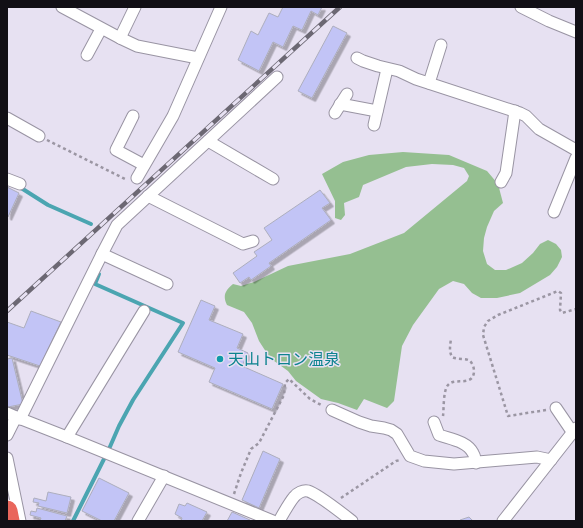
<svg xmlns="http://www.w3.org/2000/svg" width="583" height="528" viewBox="0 0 583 528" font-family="'Zilla Slab','Noto Sans JP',serif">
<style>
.green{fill:#95bf91}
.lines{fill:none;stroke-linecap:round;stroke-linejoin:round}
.stream{stroke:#4ba5b1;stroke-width:4}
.building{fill:#c2c4f6;stroke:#adaebd;filter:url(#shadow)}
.street-casing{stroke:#9994a3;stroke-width:13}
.highway-casing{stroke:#fff;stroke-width:23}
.path{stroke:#9b96a3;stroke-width:2.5;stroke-dasharray:3 3;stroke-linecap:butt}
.street{stroke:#fff;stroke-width:11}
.highway{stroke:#e9665c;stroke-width:21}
.rail-casing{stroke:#6c6873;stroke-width:4.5}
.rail{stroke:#e7e1f2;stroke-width:3;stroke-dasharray:9;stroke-linecap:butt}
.culture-dot{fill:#0f9aa8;stroke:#e7e1f2;stroke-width:1.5}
.labels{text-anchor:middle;stroke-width:3;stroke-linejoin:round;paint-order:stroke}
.culture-label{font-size:16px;fill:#0d838f;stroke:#e7e1f2;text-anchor:start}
</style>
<defs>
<filter id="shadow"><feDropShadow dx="3.5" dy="3.5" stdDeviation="0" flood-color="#0004"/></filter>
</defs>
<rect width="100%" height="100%" fill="#e7e1f2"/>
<path class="green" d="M403 152 449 155 487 171 498 184 503 203 494 211 487 227 484 238 483 251 487 264 495 270H506L522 263 533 253 540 244 548 240 556 244 561 250 562 257 557 267 550 275 520 293 497 298H481L472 293 464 284 453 281 439 289 413 325 402 346 394 401 387 408 364 399 357 410 338 403 321 399 296 381 288 371 270 358 259 341 252 323 244 312 227 305C222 295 226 290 233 284L241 286 254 282 288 266 350 254 404 233 467 181 469 176 464 168 453 165 432 164 406 167 363 185 359 197 344 203 345 215 341 220 335 218V201L322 174 343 162 369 155Z"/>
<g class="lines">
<g class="stream">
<polyline points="18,186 48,205 91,224"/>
<polyline points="99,274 95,284 183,323 133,400 119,426 109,449"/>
<polyline points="73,521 104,459"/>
</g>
</g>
<g class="building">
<polygon points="283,7 322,7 318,15 311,11 302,30 293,26 283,47 273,42 259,71 238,60 251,31 258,35 269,13 278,17"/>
<polygon points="333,26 347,33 312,98 298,91"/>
<polygon points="7,187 19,193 8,217 7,216"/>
<polygon points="320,190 330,203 322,208 331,220 269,263 271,266 251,280 249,277 240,283 233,273 257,256 254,252 272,240 264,228"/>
<polygon points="201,300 215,306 209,320 243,334 237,348 248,353 242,366 283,384 272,409 209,382 215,368 178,352"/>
<polygon points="31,311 61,322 40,366 7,355 7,322 24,328"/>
<polygon points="12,358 23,404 8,407 7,406 7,359"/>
<polygon points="263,451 280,459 259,508 242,500"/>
<polygon points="99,478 129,493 114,521 102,521 82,511"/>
<polygon points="48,492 71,497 67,513 38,506 39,503 33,502 34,498 46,501"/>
<polygon points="187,503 207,512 202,521 181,521 182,518 175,514 179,504 185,506"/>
<polygon points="37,508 67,516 65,521 40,521 41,518 30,515 31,511 36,512"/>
<polygon points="232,512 250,520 249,521 227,521"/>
<polygon points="469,517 473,521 461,521 460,520"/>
</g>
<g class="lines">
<g class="street-casing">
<g id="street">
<polyline points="62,7 120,38 137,46 198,58"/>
<polyline points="521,7 549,21 576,32"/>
<polyline points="120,38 135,7"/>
<polyline points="87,55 101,29"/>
<polyline points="357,58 363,61 378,66 399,71 416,79 520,113 526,116 539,129 576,150"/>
<polyline points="429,83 441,45"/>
<polyline points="340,104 377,111"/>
<polyline points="335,113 347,94"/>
<polyline points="133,116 116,150 144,165"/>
<polyline points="7,118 39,136"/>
<polyline points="374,125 387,69"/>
<polyline points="208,141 273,179"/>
<polyline points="137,178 173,116 221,7"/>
<polyline points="7,179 20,184"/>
<polyline points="501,182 506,173 515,111"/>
<polyline points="148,196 243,244 253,241"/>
<polyline points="554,212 576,158"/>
<polyline points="102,254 167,284"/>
<polyline points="556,408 573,433"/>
<polyline points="332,410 359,422 371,426 384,428 391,430 397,434 410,456 424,461 454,464 537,457 551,460"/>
<polyline points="7,413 16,417 7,435"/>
<polyline points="16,417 67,437 273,521"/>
<polyline points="20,419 102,254 117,225 277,77"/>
<path d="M434 422 439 435C450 439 467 441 473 453 475 456 475 459 476 463"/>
<polyline points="67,437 144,311"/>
<polyline points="7,458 20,521"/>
<polyline points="138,521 164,476"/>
<path d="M279 521C283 514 289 503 294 497 297 493 303 490 308 491 318 494 343 514 352 521"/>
<polyline points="503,521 576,428"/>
</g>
</g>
<g class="highway-casing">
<polyline id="highway" points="7,511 9,521"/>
</g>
<g class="path">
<polyline points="47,140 127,180"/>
<polyline points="546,410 508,416 483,335 484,327 488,321 498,315 558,291 561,293 560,310 562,313 576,309"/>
<path d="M443 416C444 408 443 391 448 385 453 379 462 383 469 380 476 377 475 366 470 361 466 358 458 360 452 357 449 351 450 346 451 339"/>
<polyline points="234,494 241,473 251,449 259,443 284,395 285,383 289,379 310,399 323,406"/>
<polyline points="341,498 396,461 400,460"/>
</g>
<use href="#street" class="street"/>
<use href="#highway" class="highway"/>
<g class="rail-casing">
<polyline id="rail" points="7,311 340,7"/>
</g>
<use href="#rail" class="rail"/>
</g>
<circle class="culture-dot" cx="220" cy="359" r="4"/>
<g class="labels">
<g class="culture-label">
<text x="228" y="365">天山トロン温泉</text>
</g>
</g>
<rect width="583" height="528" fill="none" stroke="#110f15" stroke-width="16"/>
</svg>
